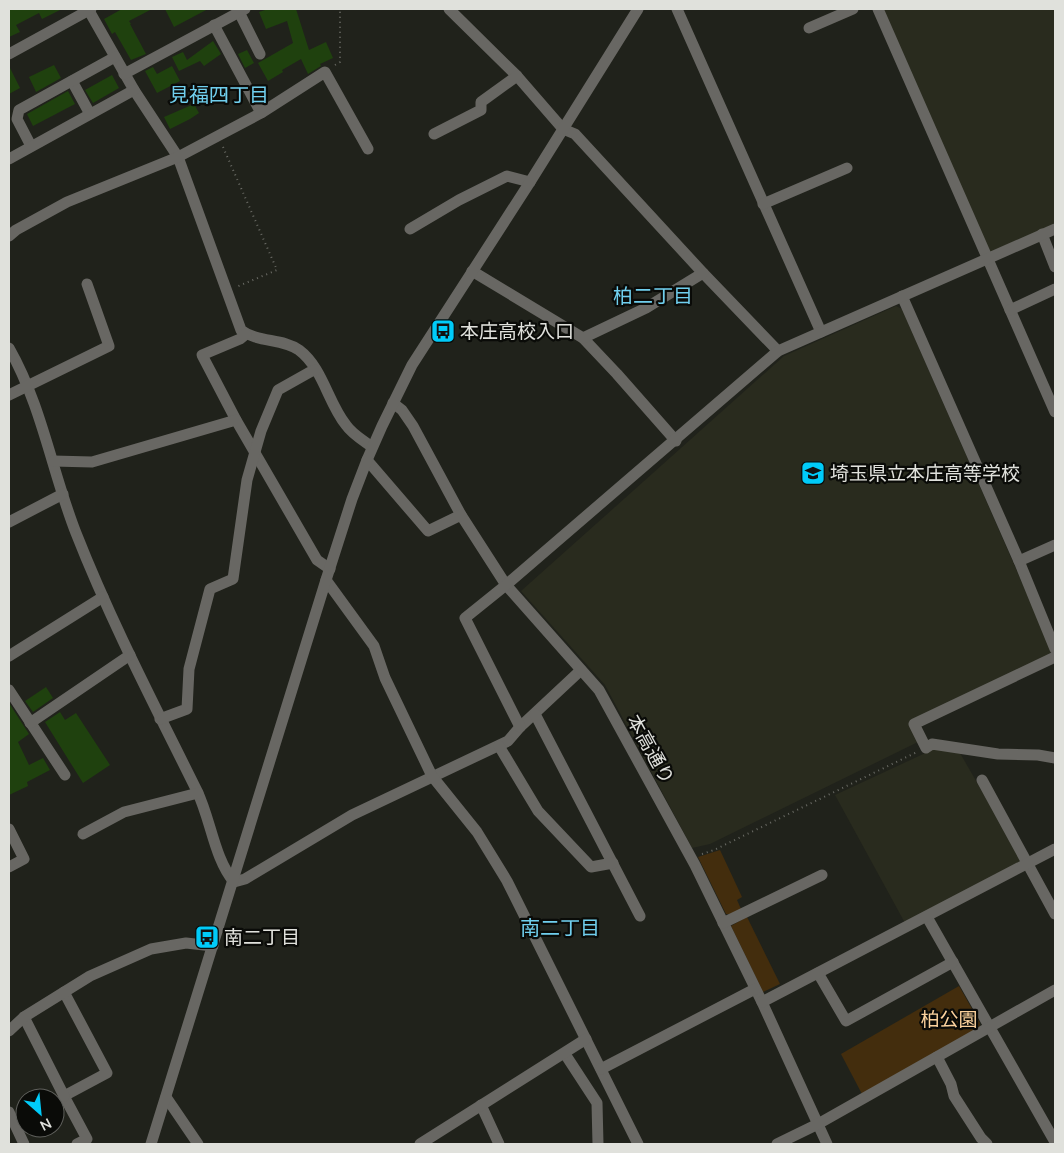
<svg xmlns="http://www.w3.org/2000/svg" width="1064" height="1153" viewBox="0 0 1064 1153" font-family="Mulish,'Noto Sans JP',sans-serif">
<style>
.built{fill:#292b1e}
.green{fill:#432d0d}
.building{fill:#1f410e}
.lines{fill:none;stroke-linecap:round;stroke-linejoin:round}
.path{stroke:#6a6b65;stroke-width:2;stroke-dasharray:1 4;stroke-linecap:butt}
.minor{stroke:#686763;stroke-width:11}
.labels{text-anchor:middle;stroke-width:4.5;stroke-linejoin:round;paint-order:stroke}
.poi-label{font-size:19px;fill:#e0e1dc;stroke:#0a0b08;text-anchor:start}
.street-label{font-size:19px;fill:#e0e1dc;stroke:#0a0b08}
.park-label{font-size:19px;fill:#fcd29d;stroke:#0a0b08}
.neighbourhood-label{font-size:20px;fill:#70cfee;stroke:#0a0b08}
</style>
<rect width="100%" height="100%" fill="#20221b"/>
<g class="built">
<polygon points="881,9 1055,9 1055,224 988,253"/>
<polygon points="896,306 902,309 1052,651 1050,655 909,724 918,742 710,844 692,848 605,685 521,591 784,356"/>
<polygon points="934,749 960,753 1022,861 905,923 835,795"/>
</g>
<g class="green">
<polygon points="720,850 742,897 737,900 741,909 730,914 726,914 698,857"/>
<polygon points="747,917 780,984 763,992 731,926"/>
<polygon points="959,986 980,1023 979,1029 862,1094 841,1054"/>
</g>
<g class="building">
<polygon points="9,9 62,9 42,19 39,13 16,25 20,32 9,37"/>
<polygon points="122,9 152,9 129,21 131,24 130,24 146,54 131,60 115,32 112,34 104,19"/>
<polygon points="165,9 208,9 174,27"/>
<polygon points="268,9 296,9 309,50 326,42 333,58 320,64 321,66 308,74 301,59 282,70 283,72 268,81 258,63 293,43 287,21 266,29 259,12"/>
<polygon points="213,41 221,54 204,66 200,61 179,71 172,57 183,52 187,60"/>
<polygon points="247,50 254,63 245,68 238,54"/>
<polygon points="54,65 61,78 36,92 29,77"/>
<polygon points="9,66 20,88 9,94"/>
<polygon points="172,66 180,81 157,93 145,71 153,67 157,74"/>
<polygon points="112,75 119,88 93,103 85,90"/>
<polygon points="68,91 75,104 33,126 27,114"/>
<polygon points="194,104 199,113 190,119 170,129 164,117"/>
<polygon points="46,687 53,698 33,712 25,701"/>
<polygon points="9,703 29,734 18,742 29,765 43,758 50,770 27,782 28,786 9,795"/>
<polygon points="60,712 65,720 76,713 110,765 83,783 45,722"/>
</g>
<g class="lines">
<g class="path">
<polyline points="335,65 340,62 340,9"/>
<polyline points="223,147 277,270 236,287"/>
<polyline points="702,854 714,850 917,752"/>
</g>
<g class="minor">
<path d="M88 9 134 90 178 157 241 330C258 343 282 338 299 350 323 368 328 403 346 425 352 434 364 441 372 447"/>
<polyline points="449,9 517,76 563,129 575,134 703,273 778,351"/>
<polyline points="677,9 821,332"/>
<polyline points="878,9 1055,412"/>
<polyline points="239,12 260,54"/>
<polyline points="214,25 261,113"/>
<polyline points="809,28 853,9"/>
<polyline points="9,54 91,9"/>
<polyline points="124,74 245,9"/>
<polyline points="72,81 90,114"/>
<polyline points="434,134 481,110 481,102 517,76"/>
<polyline points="31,146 17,119 19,110 115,57"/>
<polyline points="9,159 134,90"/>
<polyline points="763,204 847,168"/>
<polyline points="410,229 459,200 507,176 530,182"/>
<polyline points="1042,234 1055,267"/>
<polyline points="9,236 16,230 67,202 178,157 261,113 325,72 368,149"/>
<polyline points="472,271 583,338 617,374 676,441"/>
<polyline points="902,296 1019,561 1055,649"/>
<polyline points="1010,310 1055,289"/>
<polyline points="583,338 646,308 703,273"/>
<path d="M9 348C42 406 52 472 76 533 111 622 155 706 197 791 211 820 214 858 234 882L245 879 352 815 508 741 520 727 581 670"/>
<polyline points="9,395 109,346 87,284"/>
<polyline points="393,403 402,410 413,426 461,515 506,585 599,690 695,865 762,1002 827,1144"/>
<polyline points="236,420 202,355 240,339 246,334"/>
<polyline points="367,460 428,531 461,515"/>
<polyline points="53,461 92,462 236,420 317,560 330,569"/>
<polyline points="9,522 63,494"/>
<polyline points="1019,561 1055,545"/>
<polyline points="326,580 374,646 385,678 432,776 477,832 507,881 638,1144"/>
<polyline points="9,656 103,597"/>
<polyline points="1055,657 914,724 926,748 932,744 998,754 1038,755 1055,758"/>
<polyline points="9,690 65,775"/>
<polyline points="535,714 640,916"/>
<polyline points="160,719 187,709 189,669 210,589 233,579 247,480 261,431 278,390 310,372 315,370"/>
<polyline points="30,723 130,655"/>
<polyline points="520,727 465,618 506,585 778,351 1055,229"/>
<polyline points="499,746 538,811 591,867 613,863"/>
<polyline points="982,780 1055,914"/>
<polyline points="9,829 24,859 9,867"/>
<polyline points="83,834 124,812 198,793"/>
<polyline points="927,917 1055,1142"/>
<polyline points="723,923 822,875"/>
<polyline points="818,973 846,1021 953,962"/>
<polyline points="64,992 107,1073 64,1096 87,1139 77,1144"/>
<polyline points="762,1002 1055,849"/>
<polyline points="24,1017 64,1096"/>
<polyline points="9,1031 24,1017 90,976 151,949 186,943 213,946"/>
<polyline points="565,1054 597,1103 598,1144"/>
<polyline points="937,1057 951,1084 954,1096 981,1138 987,1144"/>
<polyline points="601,1069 755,989"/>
<polyline points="166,1097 198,1144"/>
<polyline points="481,1105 499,1144"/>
<polyline points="9,1112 24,1144"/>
<polyline points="151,1144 326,580 352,499 367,460 382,426 412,365 530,182 638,9"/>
<polyline points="420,1144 586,1039"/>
<polyline points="777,1144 818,1124 1055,990"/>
</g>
</g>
<defs>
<g id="bus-square" transform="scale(1.25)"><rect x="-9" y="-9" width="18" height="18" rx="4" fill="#00cbf9" stroke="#0a0b08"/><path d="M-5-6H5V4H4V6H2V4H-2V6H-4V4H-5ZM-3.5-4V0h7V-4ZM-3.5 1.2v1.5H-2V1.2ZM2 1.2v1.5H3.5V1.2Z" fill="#111"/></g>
<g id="school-square" transform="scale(1.25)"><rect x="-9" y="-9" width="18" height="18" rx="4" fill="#00cbf9" stroke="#0a0b08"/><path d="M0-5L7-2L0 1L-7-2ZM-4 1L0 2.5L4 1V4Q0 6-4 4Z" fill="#111"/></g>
</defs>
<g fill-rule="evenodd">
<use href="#bus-square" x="443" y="331"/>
<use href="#school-square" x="813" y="473"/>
<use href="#bus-square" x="207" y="937"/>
</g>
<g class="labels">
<g class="poi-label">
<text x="460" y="338">本庄高校入口</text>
<text x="830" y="480">埼玉県立本庄高等学校</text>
<text x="224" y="944">南二丁目</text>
</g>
<g class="street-label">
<text transform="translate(651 749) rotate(61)" y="7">本高通り</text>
</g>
<g class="park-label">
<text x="949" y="1026">柏公園</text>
</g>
<g class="neighbourhood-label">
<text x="219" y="102">見福四丁目</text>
<text x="653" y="303">柏二丁目</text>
<text x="560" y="935">南二丁目</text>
</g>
</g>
<rect width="1064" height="1153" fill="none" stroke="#e0e1dc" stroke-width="20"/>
<g transform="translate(40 1113) rotate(153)"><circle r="24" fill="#0a0b08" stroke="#60615d"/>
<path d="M0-4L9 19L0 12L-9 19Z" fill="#00cbf9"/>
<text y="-8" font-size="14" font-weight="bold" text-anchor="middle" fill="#e0e1dc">N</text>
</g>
</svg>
